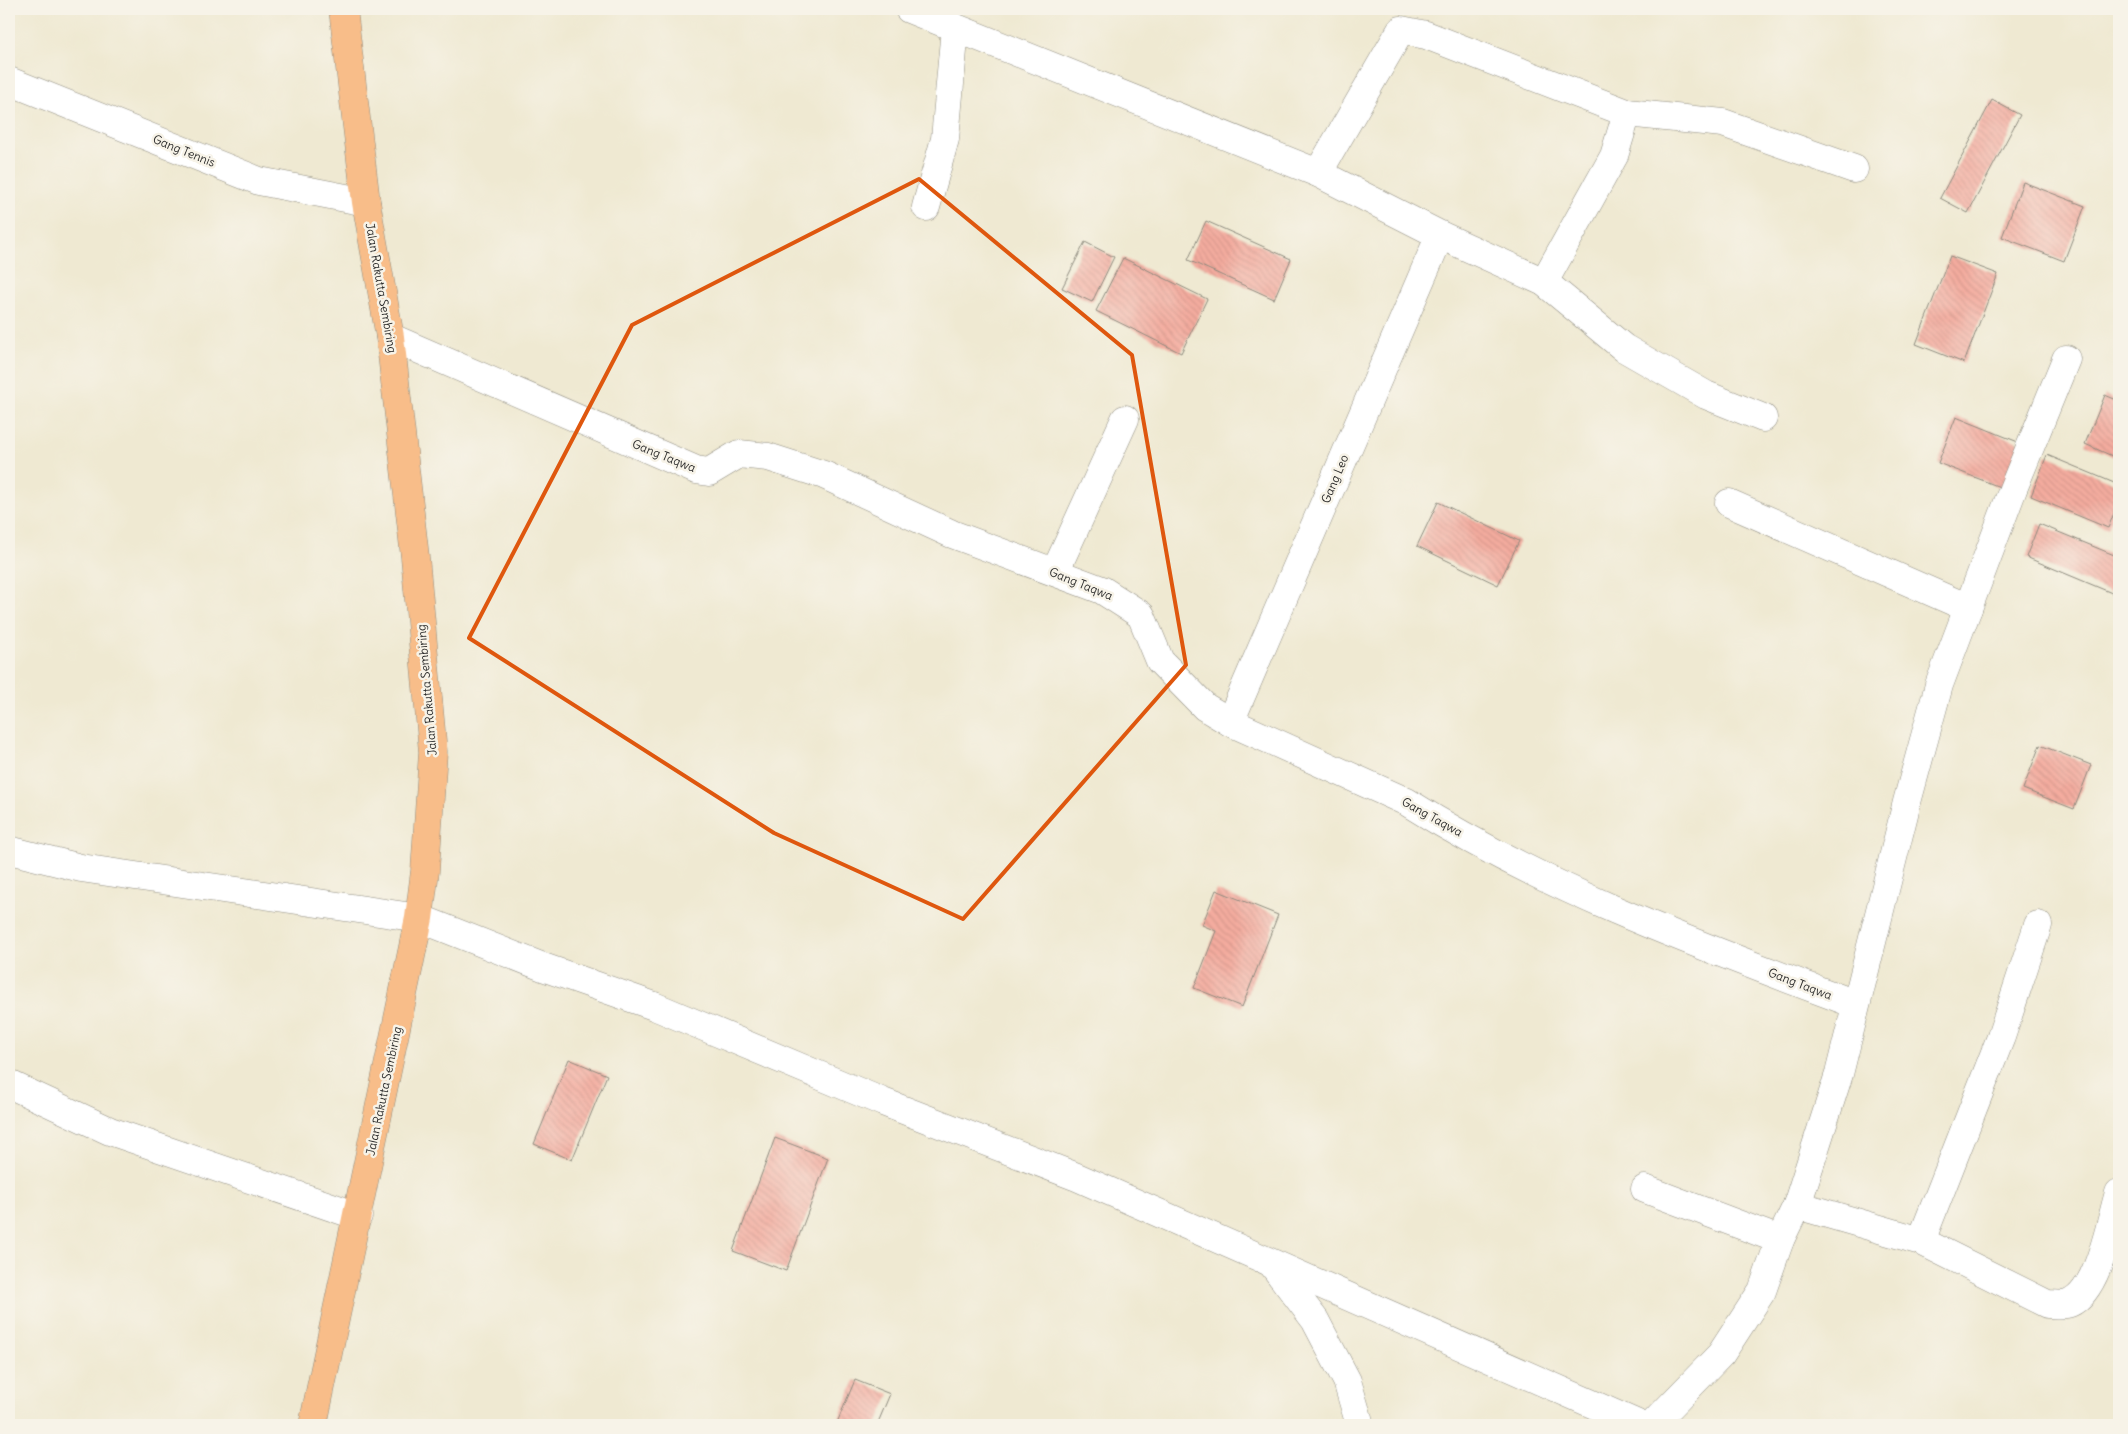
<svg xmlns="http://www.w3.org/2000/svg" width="2128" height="1434" viewBox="0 0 2128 1434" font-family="Delius,sans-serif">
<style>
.building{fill:url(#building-back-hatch)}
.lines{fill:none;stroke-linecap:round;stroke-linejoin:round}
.minor-casing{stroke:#8d8a7e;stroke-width:29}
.major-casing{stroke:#8d8a7e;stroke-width:29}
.minor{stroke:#fff;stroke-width:28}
.major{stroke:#f8bd89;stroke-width:28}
.marked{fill:none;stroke:#df570e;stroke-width:4;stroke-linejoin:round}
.labels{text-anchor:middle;stroke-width:5;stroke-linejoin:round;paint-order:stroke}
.street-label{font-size:12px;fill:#2b2b2b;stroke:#f7f3e8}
</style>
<defs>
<pattern id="building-back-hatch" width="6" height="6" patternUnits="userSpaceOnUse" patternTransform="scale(1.25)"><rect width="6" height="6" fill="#f4ac9f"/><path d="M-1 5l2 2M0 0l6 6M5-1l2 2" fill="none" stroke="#d19489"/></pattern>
</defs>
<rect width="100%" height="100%" fill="#f7f3e8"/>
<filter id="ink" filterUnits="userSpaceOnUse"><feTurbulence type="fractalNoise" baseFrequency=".02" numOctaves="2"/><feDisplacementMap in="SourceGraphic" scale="10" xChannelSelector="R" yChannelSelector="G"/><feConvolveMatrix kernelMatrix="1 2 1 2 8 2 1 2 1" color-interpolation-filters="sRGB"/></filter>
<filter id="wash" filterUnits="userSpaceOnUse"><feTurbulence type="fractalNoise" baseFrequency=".0096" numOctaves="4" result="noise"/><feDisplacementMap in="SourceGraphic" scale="20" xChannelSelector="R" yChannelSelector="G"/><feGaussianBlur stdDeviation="1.12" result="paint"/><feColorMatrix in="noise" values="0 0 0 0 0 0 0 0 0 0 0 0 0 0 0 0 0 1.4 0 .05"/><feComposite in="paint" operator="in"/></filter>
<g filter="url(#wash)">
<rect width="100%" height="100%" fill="#efe9d2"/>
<g id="blocks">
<g class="building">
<polygon points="1992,100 2020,115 1968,213 1940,198"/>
<polygon points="2023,182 2085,206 2064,261 2002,237"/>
<polygon points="1206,221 1291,259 1274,299 1188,260"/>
<polygon points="1085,242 1114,257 1092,302 1062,288"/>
<polygon points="1950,256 1998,274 1964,363 1916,344"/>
<polygon points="1123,258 1207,299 1181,353 1096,311"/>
<polygon points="2105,395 2119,401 2119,459 2085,444"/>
<polygon points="1956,417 2023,444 2005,489 1938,463"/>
<polygon points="2047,455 2119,485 2119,501 2108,528 2031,496"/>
<polygon points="1438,502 1519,541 1498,585 1417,546"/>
<polygon points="2039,524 2119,557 2119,596 2026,557"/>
<polygon points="2040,745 2091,765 2074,809 2023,789"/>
<polygon points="1216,890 1278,915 1242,1007 1194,988 1216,931 1202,925"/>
<polygon points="569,1059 607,1075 572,1160 534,1144"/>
<polygon points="775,1138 828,1158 786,1271 733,1251"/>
<polygon points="855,1380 890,1394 877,1425 836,1425"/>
</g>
</g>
</g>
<g filter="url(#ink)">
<use href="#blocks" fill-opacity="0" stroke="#8d8a7e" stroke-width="1"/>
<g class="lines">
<g class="minor-casing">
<g id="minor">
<polyline points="909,9 1318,173 1440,235 1544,282 1624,348 1706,395 1763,418"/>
<polyline points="9,81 259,181 366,202"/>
<polyline points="1318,173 1401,30 1426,35 1627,113 1723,123 1854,169"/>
<polyline points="926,207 945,139 955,28"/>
<polyline points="1544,282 1614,156 1627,113"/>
<path d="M390 337 696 470 709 472 739 454 768 457 824 475 952 534 1102 590 1141 615 1160 661 1205 707 1230 722 1407 802C1546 890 1703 947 1855 1004"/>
<polyline points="1729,503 1968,608"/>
<polyline points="1055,572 1125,419"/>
<polyline points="1230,722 1440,235"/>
<polyline points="9,850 81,868 419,918 543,967 654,1006 883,1102 1077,1177 1640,1425"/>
<polyline points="9,1084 110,1131 358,1216"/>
<polyline points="1645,1189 1780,1240"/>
<polyline points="1797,1205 1839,1074 1907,802 1939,685 2013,489 2066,359"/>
<polyline points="1921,1241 2001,1037 2038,925"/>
<polyline points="1273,1265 1315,1320 1347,1381 1360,1425"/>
<path d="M1652 1425 1721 1354 1762 1291 1780 1240 1797 1205 1921 1241 2047 1304C2054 1304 2064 1306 2070 1303 2099 1290 2110 1222 2119 1193"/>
</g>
</g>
<g class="major-casing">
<polyline id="major" points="313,1425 419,918 425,871 433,752 415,557 390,337 366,202 343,9"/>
</g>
<use href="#minor" class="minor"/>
<use href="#major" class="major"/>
</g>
</g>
<path class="marked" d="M919 179 1132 355 1186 665 963 919 774 833 469 638 632 325Z"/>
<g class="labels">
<g class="street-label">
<text transform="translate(184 151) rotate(22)" y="4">Gang Tennis</text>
<text transform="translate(381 288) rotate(80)" y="4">Jalan Rakutta Sembiring</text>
<text transform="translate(664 456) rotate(22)" y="4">Gang Taqwa</text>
<text transform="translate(1335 479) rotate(-67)" y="4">Gang Leo</text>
<text transform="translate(1081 584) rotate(22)" y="4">Gang Taqwa</text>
<text transform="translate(427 690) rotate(-95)" y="4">Jalan Rakutta Sembiring</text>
<text transform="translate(1432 817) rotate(29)" y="4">Gang Taqwa</text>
<text transform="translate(1800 984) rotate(21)" y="4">Gang Taqwa</text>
<text transform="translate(384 1091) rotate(-78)" y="4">Jalan Rakutta Sembiring</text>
</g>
</g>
<rect width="2128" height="1434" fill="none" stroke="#f7f3e8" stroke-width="30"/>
</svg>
